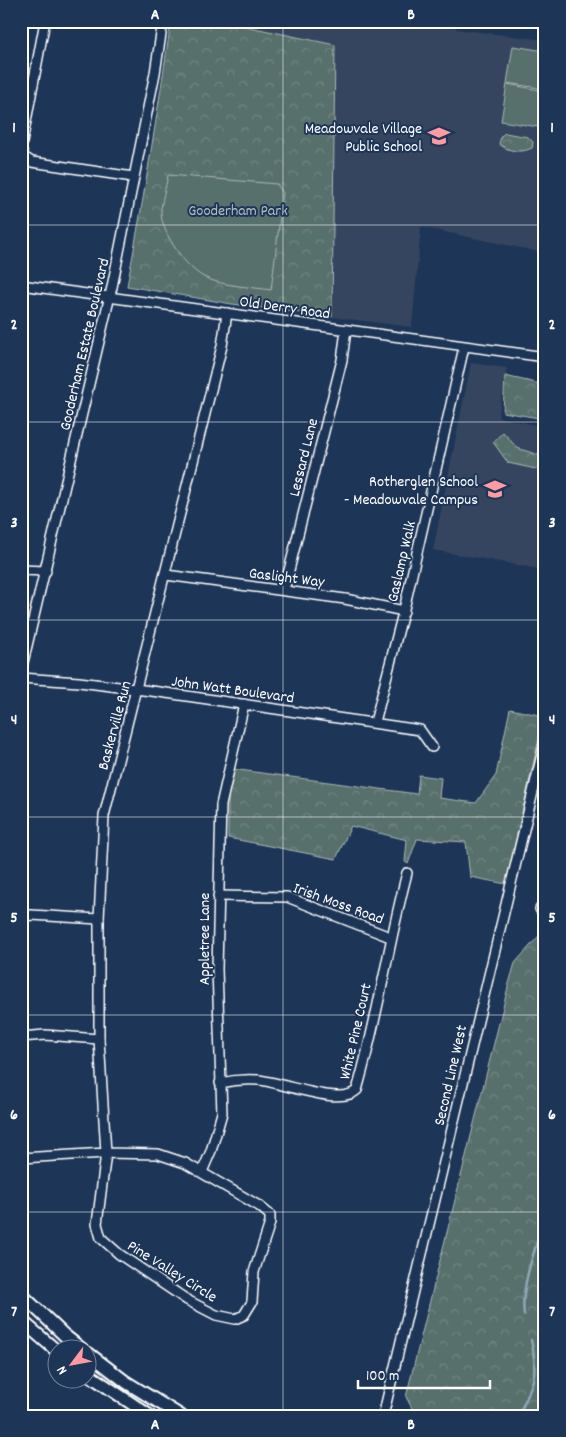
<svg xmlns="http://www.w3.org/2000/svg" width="566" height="1437" viewBox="0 0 566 1437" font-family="Dekko,sans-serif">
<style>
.built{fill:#34455f}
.forest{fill:url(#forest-crowns);stroke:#acb8b6}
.pitch{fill:#58706c;stroke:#acb8b6}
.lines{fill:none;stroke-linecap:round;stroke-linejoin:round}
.stream{stroke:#8fa8b9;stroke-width:2.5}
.minor-casing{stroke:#fff;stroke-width:12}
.major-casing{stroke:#fff;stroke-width:15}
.minor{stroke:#1d3557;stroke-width:9}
.major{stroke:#1d3557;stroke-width:11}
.grid{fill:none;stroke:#fff;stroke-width:1;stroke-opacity:0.55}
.labels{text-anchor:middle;stroke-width:4;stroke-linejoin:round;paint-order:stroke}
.poi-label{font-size:16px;fill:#fff;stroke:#1d3557;text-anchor:end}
.park-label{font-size:16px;fill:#b4bfbd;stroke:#1d3557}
.street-label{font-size:16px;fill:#fff;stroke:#1d3557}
.neatline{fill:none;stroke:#fff;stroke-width:2}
.grid-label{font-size:16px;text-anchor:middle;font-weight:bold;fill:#fff}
</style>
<defs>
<pattern id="forest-crowns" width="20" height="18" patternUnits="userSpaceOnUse" patternTransform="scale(1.25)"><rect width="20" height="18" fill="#58706c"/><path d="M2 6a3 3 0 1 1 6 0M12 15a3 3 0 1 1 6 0" fill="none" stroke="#718582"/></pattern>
</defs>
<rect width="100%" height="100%" fill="#1d3557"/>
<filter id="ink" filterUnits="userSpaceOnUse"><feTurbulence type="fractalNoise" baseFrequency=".02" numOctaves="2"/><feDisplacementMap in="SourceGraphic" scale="10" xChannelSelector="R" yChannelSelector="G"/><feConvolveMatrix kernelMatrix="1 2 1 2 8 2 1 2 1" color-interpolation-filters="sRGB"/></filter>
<g filter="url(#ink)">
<g class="built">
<polygon points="221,21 457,21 456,29 545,40 545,253 421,227 412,327 332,317 334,45"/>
<polygon points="471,363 507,368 498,417 545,427 545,570 433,550"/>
</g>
<g class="forest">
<path d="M171 21H221L335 45 332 317 232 304 127 286C144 198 158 110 171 21Z"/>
<path d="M505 133 528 137 533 142 532 148C522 153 509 152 499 144L501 136Z"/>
<polygon points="505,376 545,385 545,419 503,412"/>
<polygon points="503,432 517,448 545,457 545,471 508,463 493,442"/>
<polygon points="510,709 544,716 506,884 470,877 466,842 417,839 408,864 405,862 407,840 351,826 336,859 228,838 228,797 232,769 417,794 419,775 441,778 439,798 476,803 496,775"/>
<polygon points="545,929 545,1416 416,1416 406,1397 508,987 515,963"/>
</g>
<g class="pitch">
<polygon points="513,46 545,51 545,89 507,83"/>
<polygon points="507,84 545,91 545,128 501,121"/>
<path d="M168 175 277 184 283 193 271 290C252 287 223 286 206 278 187 270 162 234 161 213 161 202 166 187 168 175Z"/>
</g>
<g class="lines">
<g class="stream">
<path d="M524 1315C520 1287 536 1246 545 1219"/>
<path d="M518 1416C533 1386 539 1373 531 1340"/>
</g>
<g class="minor-casing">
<g id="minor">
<polyline points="21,148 45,21"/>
<polyline points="21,149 24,157 32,162 133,177"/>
<polyline points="21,285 545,357"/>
<polyline points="21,570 46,571"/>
<polyline points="166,575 345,599 404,611"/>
<polyline points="284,590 342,360 346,330"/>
<polyline points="21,671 112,287 155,73 163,21"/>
<polyline points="21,678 79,682 159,692 420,730 432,747"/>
<polyline points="375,722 405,605 464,347"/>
<polyline points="218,896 287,897 390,937"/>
<polyline points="540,909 545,904"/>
<polyline points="21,917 31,915 99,919"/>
<polyline points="21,1037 45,1035 99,1039"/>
<path d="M220 1083C233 1080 245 1079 259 1080 281 1082 341 1107 357 1090 378 1018 388 945 407 873"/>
<polyline points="21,1158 106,1153 158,1154 185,1163 259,1206 270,1215 270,1223 254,1272 252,1302 244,1315 235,1319 216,1315 187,1300 119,1254 101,1238 97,1224 106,1153 99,1039 99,919 104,816 222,346 227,313"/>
<polyline points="202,1172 211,1151 222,1113 217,969 221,805 244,704"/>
<polyline points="383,1416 545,742"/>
</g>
</g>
<g class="major-casing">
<g id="major">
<polyline points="21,1294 64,1335 83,1350"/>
<polyline points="21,1320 58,1352"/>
<polyline points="88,1353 126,1382 181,1416"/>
<polyline points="88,1374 150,1416"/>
</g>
</g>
<use href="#minor" class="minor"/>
<use href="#major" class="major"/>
</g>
</g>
<path class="grid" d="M283 21V1416M21 225H545M21 422H545M21 620H545M21 817H545M21 1015H545M21 1212H545"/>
<defs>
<g id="school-bare" transform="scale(1.725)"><path d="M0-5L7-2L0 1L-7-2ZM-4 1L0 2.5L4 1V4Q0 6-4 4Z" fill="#ff9aa2" stroke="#1d3557" stroke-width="2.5" paint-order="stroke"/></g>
</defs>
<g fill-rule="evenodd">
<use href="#school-bare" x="439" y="136"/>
<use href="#school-bare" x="495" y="489"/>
</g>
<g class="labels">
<g class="poi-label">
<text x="422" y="133">Meadowvale Village<tspan x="422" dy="18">Public School</tspan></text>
<text x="478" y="486">Rotherglen School<tspan x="478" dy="18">- Meadowvale Campus</tspan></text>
</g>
<g class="park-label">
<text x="238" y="215">Gooderham Park</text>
</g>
<g class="street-label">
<text transform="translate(285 306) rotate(8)" y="6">Old Derry Road</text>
<text transform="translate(83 344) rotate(-77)" y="6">Gooderham Estate Boulevard</text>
<text transform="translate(302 457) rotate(-76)" y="6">Lessard Lane</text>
<text transform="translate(400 561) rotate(-77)" y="6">Gaslamp Walk</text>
<text transform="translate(287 576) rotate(7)" y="6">Gaslight Way</text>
<text transform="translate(233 688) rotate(8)" y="6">John Watt Boulevard</text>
<text transform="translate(113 725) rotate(-75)" y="6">Baskerville Run</text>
<text transform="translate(339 902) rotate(20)" y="6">Irish Moss Road</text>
<text transform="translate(203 939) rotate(-90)" y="6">Appletree Lane</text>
<text transform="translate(354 1031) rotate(-77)" y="6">White Pine Court</text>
<text transform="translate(449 1075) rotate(-77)" y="6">Second Line West</text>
<text transform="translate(173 1270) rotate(32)" y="6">Pine Valley Circle</text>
</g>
</g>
<rect width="566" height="1437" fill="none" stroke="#1d3557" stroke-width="55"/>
<g transform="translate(72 1364) rotate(238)"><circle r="24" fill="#1d3557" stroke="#77869a"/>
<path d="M0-4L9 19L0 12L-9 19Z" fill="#ff9aa2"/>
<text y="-8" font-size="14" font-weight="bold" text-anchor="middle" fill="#ffffff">N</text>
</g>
<path d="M358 1380v8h132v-8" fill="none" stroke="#ffffff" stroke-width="2.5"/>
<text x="366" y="1380" font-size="15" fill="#ffffff" stroke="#1d3557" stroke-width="4" paint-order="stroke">100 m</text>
<rect x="28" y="28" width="510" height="1382" class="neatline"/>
<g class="grid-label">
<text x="155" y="19">A</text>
<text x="411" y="19">B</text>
<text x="14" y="132">1</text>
<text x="552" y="132">1</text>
<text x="14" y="329">2</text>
<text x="552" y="329">2</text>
<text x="14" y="527">3</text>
<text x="552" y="527">3</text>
<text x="14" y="724">4</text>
<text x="552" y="724">4</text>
<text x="14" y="922">5</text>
<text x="552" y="922">5</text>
<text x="14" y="1119">6</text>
<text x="552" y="1119">6</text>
<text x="14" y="1316">7</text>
<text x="552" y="1316">7</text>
<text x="155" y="1429">A</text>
<text x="411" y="1429">B</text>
</g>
</svg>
